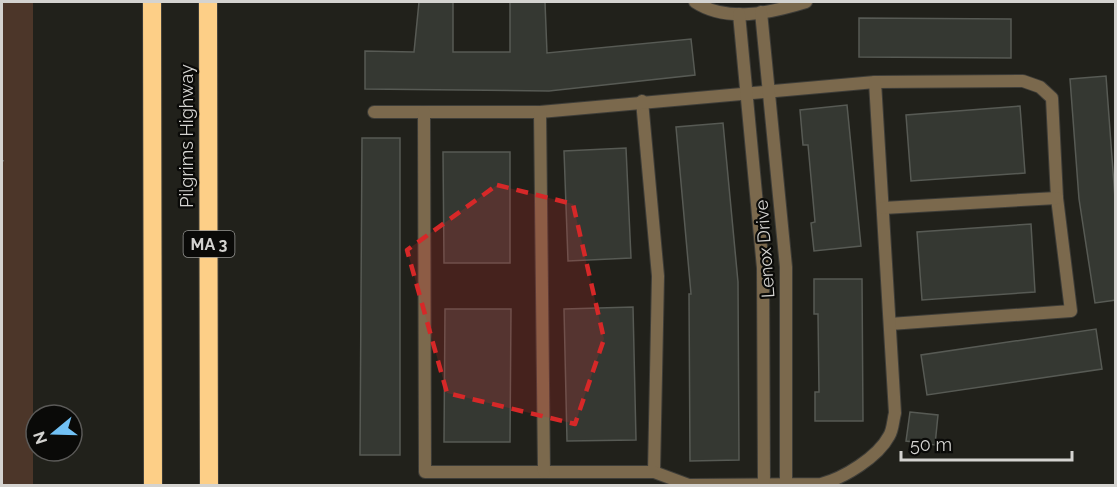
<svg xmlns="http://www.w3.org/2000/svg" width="1117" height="487" viewBox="0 0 1117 487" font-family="Raleway,sans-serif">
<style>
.green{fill:#4c3629}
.building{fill:#353832;stroke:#575a54;stroke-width:1.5}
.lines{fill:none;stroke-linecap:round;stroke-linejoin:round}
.lane-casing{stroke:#3e3d38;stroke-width:14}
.street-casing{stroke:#3e3d38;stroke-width:14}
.highway-casing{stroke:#3e3d38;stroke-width:20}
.path{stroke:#666560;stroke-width:4;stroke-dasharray:1.5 4.5;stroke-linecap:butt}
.lane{stroke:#7b694d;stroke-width:12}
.street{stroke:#7b694d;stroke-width:12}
.highway{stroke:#fdcf87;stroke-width:18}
.marked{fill:#d62828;fill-opacity:0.2;stroke:#d62828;stroke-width:4.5;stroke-dasharray:12 8;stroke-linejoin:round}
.labels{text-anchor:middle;stroke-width:4.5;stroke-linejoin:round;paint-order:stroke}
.shield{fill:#0a0a08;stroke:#979794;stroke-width:1.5}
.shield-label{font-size:16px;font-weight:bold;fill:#d4d3d0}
.street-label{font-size:18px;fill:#d4d3d0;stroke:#0a0a08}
</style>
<rect width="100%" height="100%" fill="#21211b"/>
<rect class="green" x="2" y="2" width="31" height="483"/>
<g class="building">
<polygon points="419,2 453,2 453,52 510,52 510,2 545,2 547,53 691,39 695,75 549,91 365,89 365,51 414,52"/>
<polygon points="859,18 1011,19 1011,58 859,57"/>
<polygon points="1106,76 1116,212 1116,300 1095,303 1079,199 1070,79"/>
<polygon points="847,105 861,246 814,251 811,223 815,222 808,145 803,145 800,110"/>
<polygon points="1020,106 1025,173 911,181 906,115"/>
<polygon points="723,123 738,282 739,460 690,461 689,294 691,294 676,127"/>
<polygon points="362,138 400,138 400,455 360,455"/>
<polygon points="626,148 631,258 568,261 564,151"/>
<polygon points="443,152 510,152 510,263 444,263"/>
<polygon points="1031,224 1035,292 922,300 917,232"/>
<polygon points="814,279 862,279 863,421 815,421 815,392 819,392 818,314 814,314"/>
<polygon points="633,307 636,440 567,441 564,309"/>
<polygon points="445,309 511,309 510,442 444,442"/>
<polygon points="1096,329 1102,369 927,395 921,355"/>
<polygon points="910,412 938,415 935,445 906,441"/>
</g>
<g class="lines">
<g class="lane-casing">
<g id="lane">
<path d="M695 2C727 23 770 13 806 2"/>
<polyline points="642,101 658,276 654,472"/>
<polyline points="374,112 540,112 875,82 1023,81 1040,87 1052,98 1057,198 1071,311 890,324"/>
<path d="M424 112 425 472H654L689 485 821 484C844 478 878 457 889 436 893 430 893 420 895 413L875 82"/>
<polyline points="540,112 544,472"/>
<polyline points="883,208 1057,198"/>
</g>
</g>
<g class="street-casing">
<g id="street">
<polyline points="761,12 786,267 786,486"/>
<polyline points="739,14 763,268 764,486"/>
</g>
</g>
<g class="highway-casing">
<g id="highway">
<polyline points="152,2 153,486"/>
<polyline points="208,2 209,486"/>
</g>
</g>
<polyline class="path" points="2,160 2,166"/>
<use href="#lane" class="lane"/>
<use href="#street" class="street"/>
<use href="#highway" class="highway"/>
</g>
<path class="marked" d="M497 185 573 204 604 339 575 424 447 393 407 250Z"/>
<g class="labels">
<rect class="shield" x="183.5" y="231" width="51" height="26" rx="4.5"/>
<g class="shield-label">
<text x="209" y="250">MA 3</text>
</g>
<g class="street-label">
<text transform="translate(187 136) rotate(-90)" y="6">Pilgrims Highway</text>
<text transform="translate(765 249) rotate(-94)" y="6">Lenox Drive</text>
</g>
</g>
<rect width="1117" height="487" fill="none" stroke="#d4d3d0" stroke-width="6"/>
<g transform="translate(54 433) rotate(251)"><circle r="28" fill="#0a0a08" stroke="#5b5a58" stroke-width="1.5"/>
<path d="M0-4.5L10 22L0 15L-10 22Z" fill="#71c1f5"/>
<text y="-9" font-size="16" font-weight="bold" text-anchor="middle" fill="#d4d3d0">N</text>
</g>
<path d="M901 451v9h171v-9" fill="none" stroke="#d4d3d0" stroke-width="3"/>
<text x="910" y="451" font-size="18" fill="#d4d3d0" stroke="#0a0a08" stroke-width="4.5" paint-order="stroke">50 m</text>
</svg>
